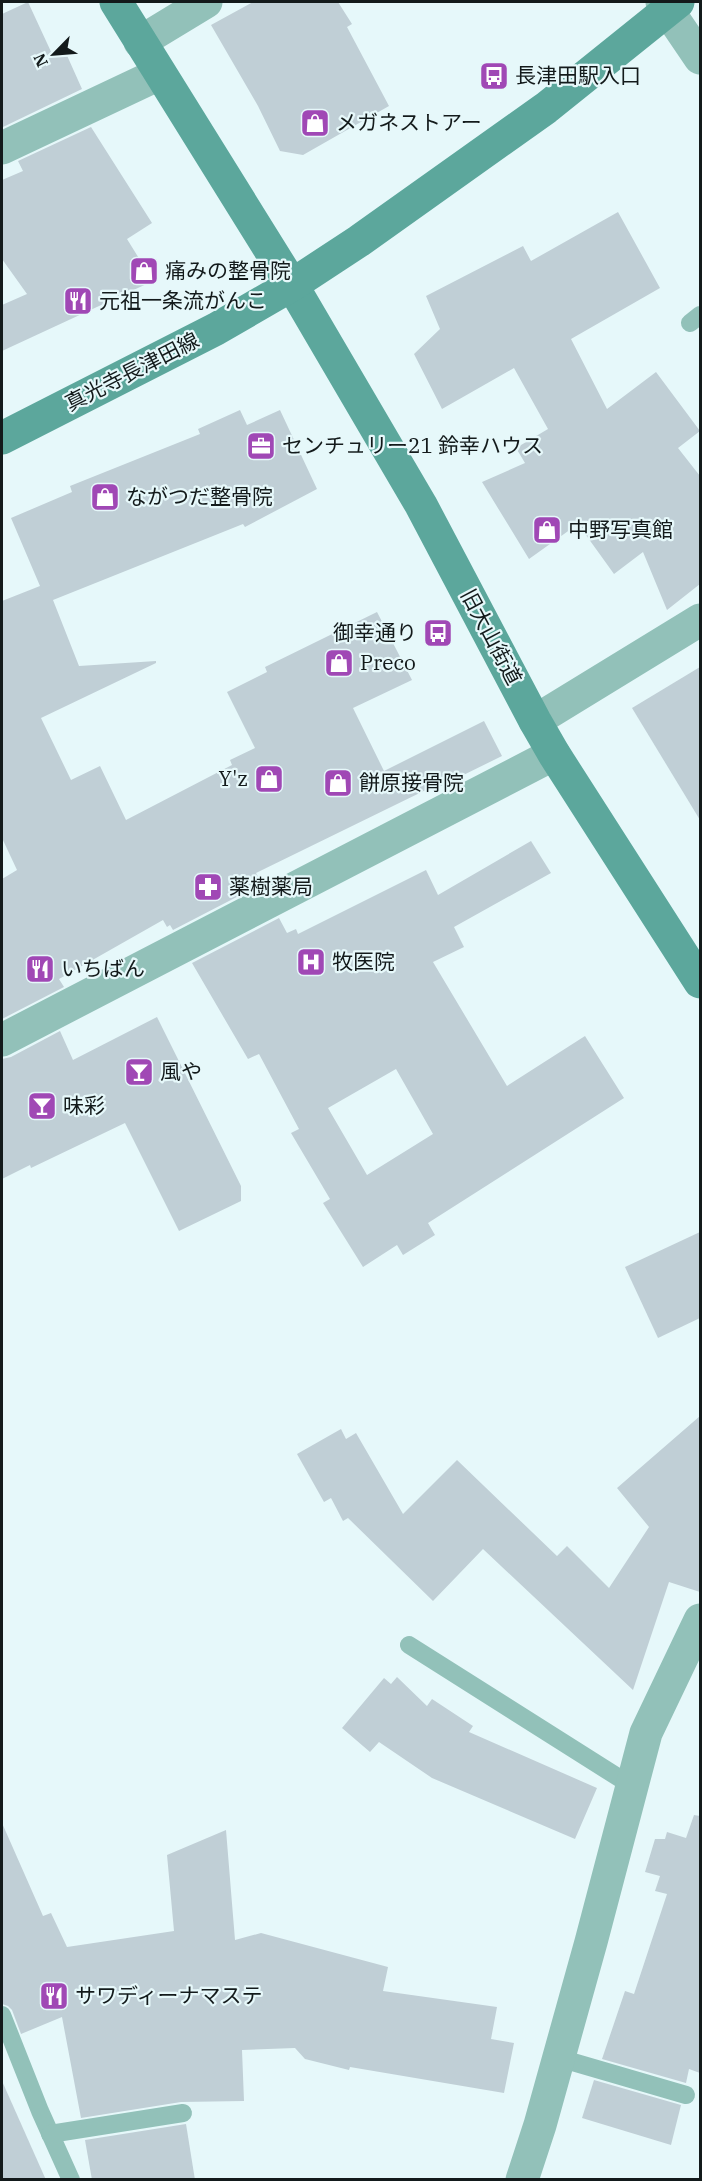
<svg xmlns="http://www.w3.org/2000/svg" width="702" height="2181" viewBox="0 0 702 2181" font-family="'IBM Plex Serif','Noto Sans JP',serif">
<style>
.building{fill:#c0cfd6;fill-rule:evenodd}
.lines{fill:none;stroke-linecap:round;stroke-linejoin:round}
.lane{stroke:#92c1b9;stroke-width:18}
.street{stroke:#92c1b9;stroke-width:33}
.secondary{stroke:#5ca79c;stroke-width:33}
.labels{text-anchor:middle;stroke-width:4.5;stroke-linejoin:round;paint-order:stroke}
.poi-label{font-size:21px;fill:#131a1b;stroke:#e6f8fa;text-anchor:start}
.street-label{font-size:21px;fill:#131a1b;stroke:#e6f8fa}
</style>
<rect width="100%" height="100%" fill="#e6f8fa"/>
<g class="building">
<polygon points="28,2 53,56 65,51 82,89 3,127 2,14"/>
<polygon points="253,2 338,2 352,24 347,27 389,106 303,155 280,151 258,106 211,25"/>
<polygon points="91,127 152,223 127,239 153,281 2,351 2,305 27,294 2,259 2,180 23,171 18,161"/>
<polygon points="618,212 660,288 571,339 607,409 656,372 700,431 678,448 700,476 700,584 667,610 643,552 614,574 578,524 529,559 482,482 525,463 516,448 548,429 514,368 442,409 414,354 440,329 426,296 523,246 531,261"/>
<polygon points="240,410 247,425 280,410 317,489 245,527 243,524 53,600 79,666 156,661 156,663 41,718 71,780 100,766 126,820 232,765 230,760 255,748 227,692 267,672 265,667 377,612 412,680 353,708 384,771 484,721 502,756 437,788 436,785 256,873 262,884 173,930 170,925 167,927 163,920 59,979 64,987 2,1019 2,879 17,870 2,838 2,601 40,586 11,518 72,492 70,486 200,434 198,429"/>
<polygon points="700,667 700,820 632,708"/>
<path d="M531 841 551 873 454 927 464 947 433 962 507 1086 585 1036 624 1098 428 1223 435 1235 403 1255 397 1245 363 1267 323 1203 330 1199 291 1133 299 1129 259 1054 248 1059 192 963 279 918 287 933 296 929 298 934 426 870 438 895ZM396 1069 433 1134 367 1175 328 1108Z"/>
<polygon points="157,1017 241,1186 241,1201 179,1231 125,1123 31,1168 30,1165 2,1179 2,1059 11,1057 60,1031 73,1060"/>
<polygon points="700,1232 700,1318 658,1338 625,1267"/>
<polygon points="700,1416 700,1592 669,1582 633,1690 483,1549 433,1601 348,1518 343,1521 331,1498 324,1502 297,1454 341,1429 346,1439 356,1433 403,1514 457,1460 557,1556 567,1546 609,1588 649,1527 617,1488"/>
<polygon points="397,1677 427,1706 432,1699 473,1726 469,1732 597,1788 575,1839 432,1778 379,1742 370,1752 342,1728 384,1678 391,1684"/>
<polygon points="694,1815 700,1816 700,2073 689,2069 686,2083 602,2059 625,1991 634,1994 667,1894 655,1891 660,1876 645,1872 655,1839 665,1839 667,1832 686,1838"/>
<polygon points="2,1823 43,1916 51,1913 67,1947 174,1931 167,1855 226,1830 235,1940 261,1933 388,1967 383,1991 497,2007 491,2039 514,2043 504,2093 350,2067 349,2070 305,2059 295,2048 242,2050 244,2101 181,2102 81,2118 62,2017 21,2034 12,2010 8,2006 2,2004"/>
<polygon points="594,2080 681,2105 671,2145 582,2118"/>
<polygon points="2,2081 46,2180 2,2180"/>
<polygon points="186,2124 195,2180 92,2180 85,2140"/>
</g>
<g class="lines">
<g class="lane">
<polyline points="690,323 700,315"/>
<polyline points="409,1645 632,1786"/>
<polyline points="2,2015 40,2111 71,2180"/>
<polyline points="559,2058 686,2095"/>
<polyline points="50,2134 183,2113"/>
</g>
<g class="street">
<polyline points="662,2 700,58"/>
<polyline points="140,42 206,2"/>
<polyline points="2,148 159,74"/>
<polyline points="535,721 700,620"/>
<polyline points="2,1040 554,754"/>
<polyline points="522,2180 540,2125 591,1942 646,1733 700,1620"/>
</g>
<g class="secondary">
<polyline points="116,2 292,285 421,505 535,721 554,754 700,982"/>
<polyline points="2,438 216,329 292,285 359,241 546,108 678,2"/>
</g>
</g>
<defs>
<g id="bus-square" transform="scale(1.5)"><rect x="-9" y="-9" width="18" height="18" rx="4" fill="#a048b5" stroke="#e6f8fa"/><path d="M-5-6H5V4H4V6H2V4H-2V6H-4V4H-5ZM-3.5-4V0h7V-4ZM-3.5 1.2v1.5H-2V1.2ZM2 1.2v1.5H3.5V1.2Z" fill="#fff"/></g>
<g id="shop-square" transform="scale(1.5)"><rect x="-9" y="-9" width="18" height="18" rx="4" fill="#a048b5" stroke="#e6f8fa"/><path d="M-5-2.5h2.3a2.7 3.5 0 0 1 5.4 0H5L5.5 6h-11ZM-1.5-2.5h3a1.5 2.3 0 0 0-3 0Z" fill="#fff"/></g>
<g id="restaurant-square" transform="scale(1.5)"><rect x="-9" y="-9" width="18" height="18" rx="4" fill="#a048b5" stroke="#e6f8fa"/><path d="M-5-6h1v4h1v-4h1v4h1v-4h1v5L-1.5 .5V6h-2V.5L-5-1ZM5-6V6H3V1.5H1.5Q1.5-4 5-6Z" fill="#fff"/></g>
<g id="office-square" transform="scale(1.5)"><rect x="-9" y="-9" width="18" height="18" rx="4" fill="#a048b5" stroke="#e6f8fa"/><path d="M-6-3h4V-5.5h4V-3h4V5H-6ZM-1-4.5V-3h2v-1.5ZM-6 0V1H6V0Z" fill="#fff"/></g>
<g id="pharmacy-square" transform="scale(1.5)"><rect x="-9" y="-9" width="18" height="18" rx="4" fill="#a048b5" stroke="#e6f8fa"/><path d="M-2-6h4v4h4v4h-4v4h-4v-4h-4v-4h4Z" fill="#fff"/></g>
<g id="hospital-square" transform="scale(1.5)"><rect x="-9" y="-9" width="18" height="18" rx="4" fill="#a048b5" stroke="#e6f8fa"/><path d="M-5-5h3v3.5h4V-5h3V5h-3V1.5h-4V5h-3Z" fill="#fff"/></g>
<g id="bar-square" transform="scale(1.5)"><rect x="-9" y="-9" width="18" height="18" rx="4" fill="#a048b5" stroke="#e6f8fa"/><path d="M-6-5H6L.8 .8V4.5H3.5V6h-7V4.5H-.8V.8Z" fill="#fff"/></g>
</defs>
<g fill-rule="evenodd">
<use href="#bus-square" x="494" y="76"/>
<use href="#shop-square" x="315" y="123"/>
<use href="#shop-square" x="144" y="271"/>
<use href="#restaurant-square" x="78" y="301"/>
<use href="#office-square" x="261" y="446"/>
<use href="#shop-square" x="105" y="497"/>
<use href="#shop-square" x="547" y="530"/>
<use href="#bus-square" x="438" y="633"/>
<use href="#shop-square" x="339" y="663"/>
<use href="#shop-square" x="269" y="779"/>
<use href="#shop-square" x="338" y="783"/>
<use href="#pharmacy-square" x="208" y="887"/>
<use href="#hospital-square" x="311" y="962"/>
<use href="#restaurant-square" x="40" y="969"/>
<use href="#bar-square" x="139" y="1072"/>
<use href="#bar-square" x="42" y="1106"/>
<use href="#restaurant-square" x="54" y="1996"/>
</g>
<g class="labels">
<g class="poi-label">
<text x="515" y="83">長津田駅入口</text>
<text x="336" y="130">メガネストアー</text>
<text x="165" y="278">痛みの整骨院</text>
<text x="99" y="308">元祖一条流がんこ</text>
<text x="282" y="453">センチュリー21 鈴幸ハウス</text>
<text x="126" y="504">ながつだ整骨院</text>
<text x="568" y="537">中野写真館</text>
<text x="417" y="640" text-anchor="end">御幸通り</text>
<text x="360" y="670">Preco</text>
<text x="248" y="786" text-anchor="end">Y'z</text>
<text x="359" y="790">餅原接骨院</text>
<text x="229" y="894">薬樹薬局</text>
<text x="332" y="969">牧医院</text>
<text x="61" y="976">いちばん</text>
<text x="160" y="1079">風や</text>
<text x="63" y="1113">味彩</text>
<text x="75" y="2003">サワディーナマステ</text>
</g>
<g class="street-label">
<text transform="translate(132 372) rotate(-27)" y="7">真光寺長津田線</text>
<text transform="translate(491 637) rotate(62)" y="7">旧大山街道</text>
</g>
</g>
<rect width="702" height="2181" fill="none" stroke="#131a1b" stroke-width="6"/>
<g transform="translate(54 54) rotate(245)" stroke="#e6f8fa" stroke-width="4.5" paint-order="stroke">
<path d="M0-4.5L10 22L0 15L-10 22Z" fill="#131a1b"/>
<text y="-9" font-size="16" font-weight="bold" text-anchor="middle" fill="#131a1b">N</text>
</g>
</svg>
